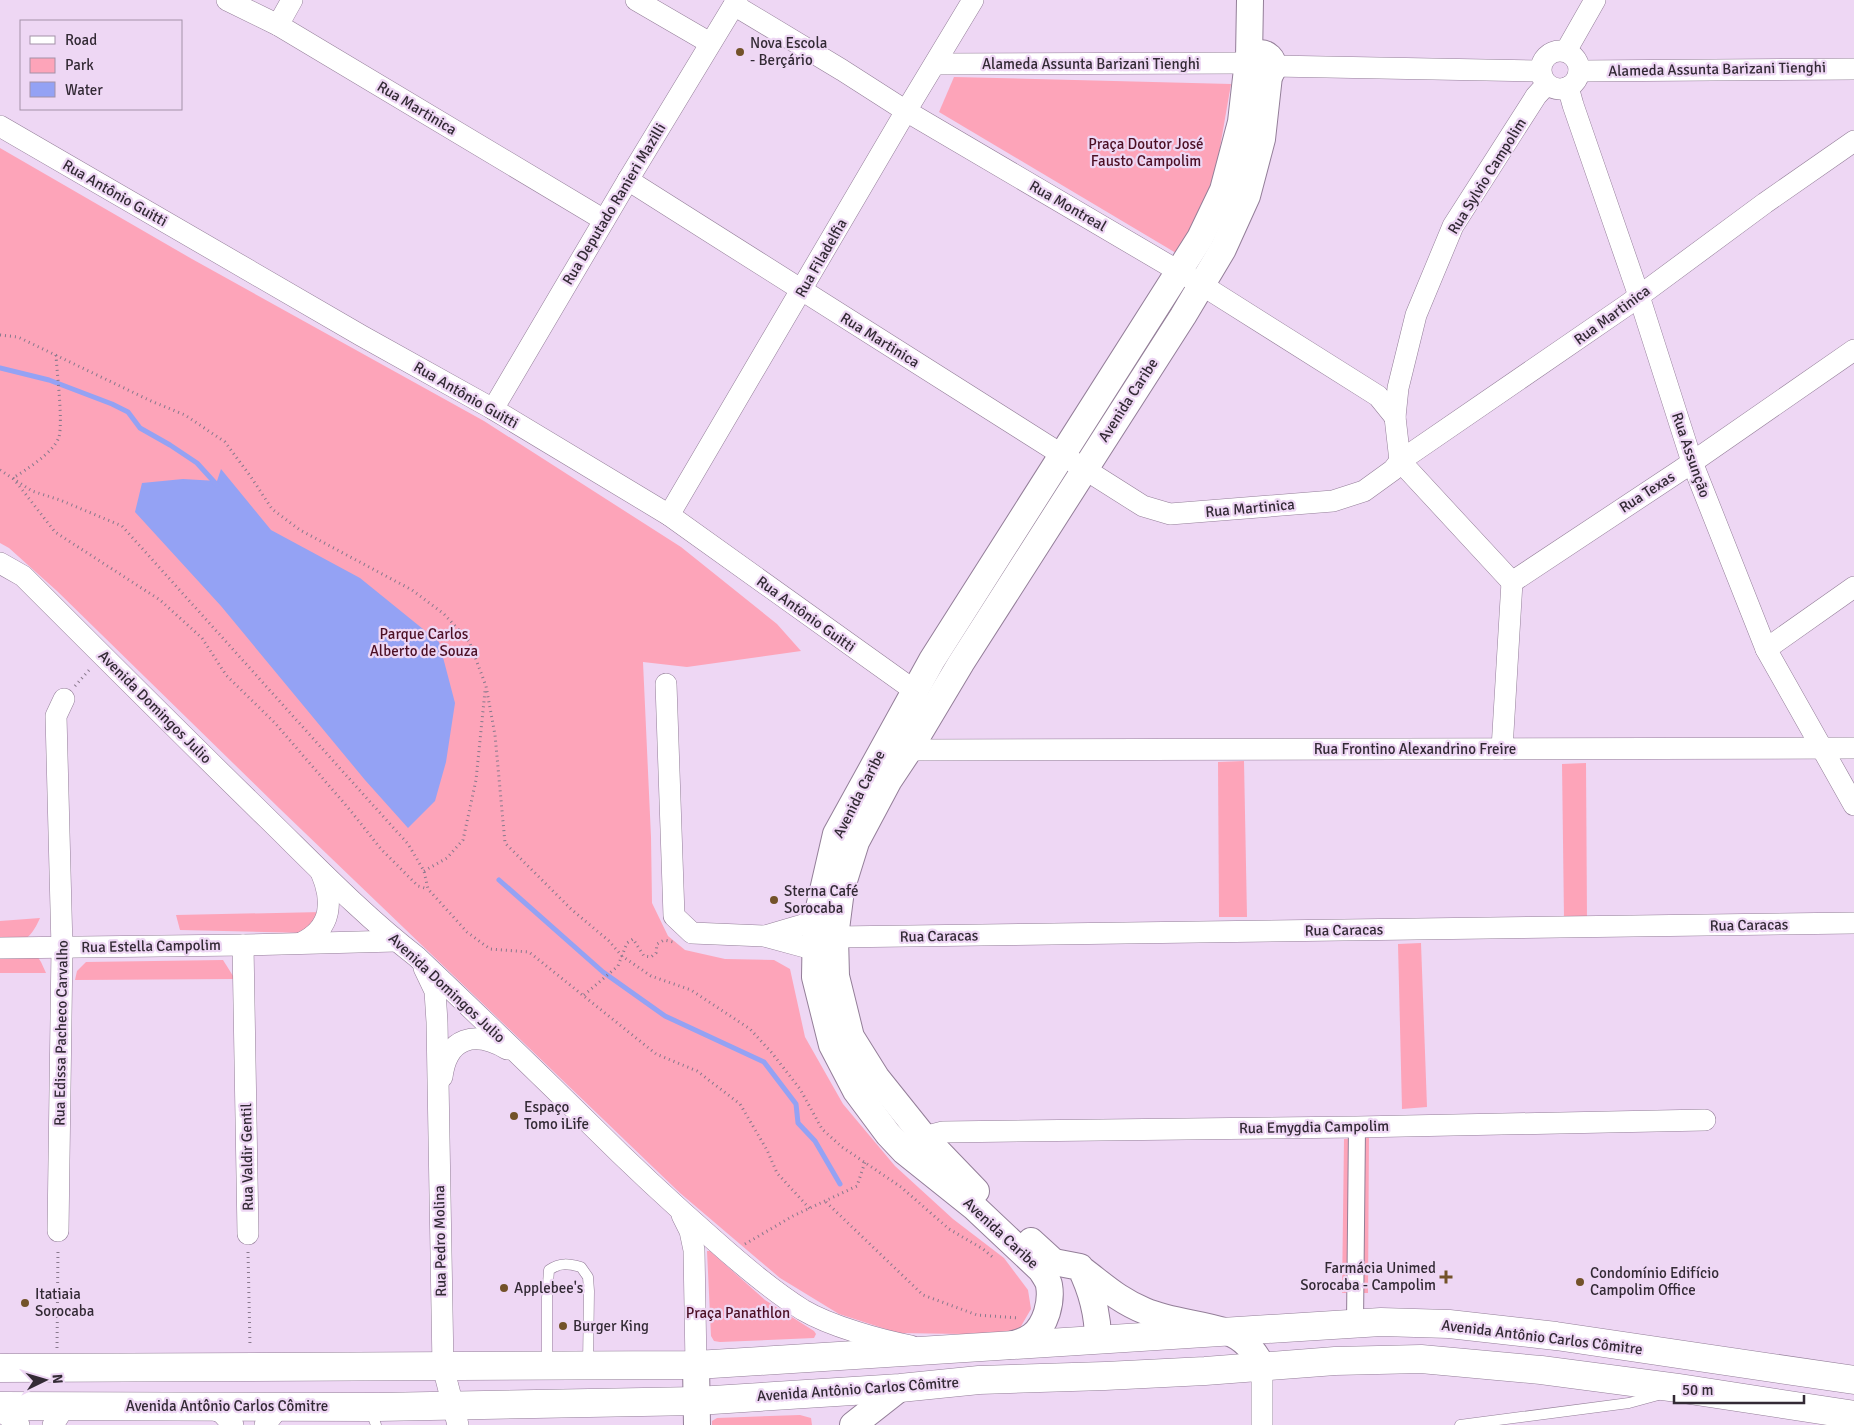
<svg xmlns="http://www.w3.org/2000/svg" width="1854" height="1425" viewBox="0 0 1854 1425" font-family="Signika,sans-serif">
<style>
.green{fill:#fda4b9}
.water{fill:#94a2f4}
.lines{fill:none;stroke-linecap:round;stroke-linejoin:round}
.stream{stroke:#94a2f4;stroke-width:5}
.service-casing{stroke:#937e98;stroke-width:11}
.pedestrian-casing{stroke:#937e98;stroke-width:18}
.minor-casing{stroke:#937e98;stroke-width:22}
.tertiary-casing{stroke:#937e98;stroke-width:28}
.secondary-casing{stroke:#937e98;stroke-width:29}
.path{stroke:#88798c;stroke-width:3;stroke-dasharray:1 4;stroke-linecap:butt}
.service{stroke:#fff;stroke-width:10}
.pedestrian{stroke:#fff;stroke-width:16}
.minor{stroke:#fff;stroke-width:21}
.tertiary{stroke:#fff;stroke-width:26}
.secondary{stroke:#fff;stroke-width:28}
.poi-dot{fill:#735229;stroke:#eed7f4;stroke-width:2}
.labels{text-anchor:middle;stroke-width:4.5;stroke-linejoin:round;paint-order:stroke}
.poi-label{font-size:15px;fill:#332a35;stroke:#eed7f4;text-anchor:start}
.street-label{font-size:15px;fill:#332a35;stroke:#eed7f4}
.park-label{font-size:15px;fill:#4c1025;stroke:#eed7f4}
</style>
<rect width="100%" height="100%" fill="#eed7f4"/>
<g class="green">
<polygon points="954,77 1231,84 1218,159 1203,209 1176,253 939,112"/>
<polygon points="0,148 192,259 484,421 681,547 777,624 801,651 687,667 643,662 651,837 652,903 668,936 685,950 725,959 774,960 790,969 805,1037 843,1104 895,1166 953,1219 1004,1258 1028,1290 1031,1309 1020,1328 1011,1332 963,1334 898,1333 839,1314 780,1278 680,1193 279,808 57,591 9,548 0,543"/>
<polygon points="1244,761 1247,917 1219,917 1218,762"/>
<polygon points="1586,763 1587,920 1564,919 1562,764"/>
<polygon points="322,912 307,933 180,930 176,915"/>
<path d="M40 918C29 942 24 941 0 942V921Z"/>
<polygon points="1421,943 1427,1107 1402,1109 1398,944"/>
<polygon points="35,953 41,962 46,973 0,973 0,954"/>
<polygon points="223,960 235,979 75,980 77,971 86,962"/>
<polygon points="1369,1137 1368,1293 1342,1293 1344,1139"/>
<polygon points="707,1251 710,1251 765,1300 814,1331 816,1334 814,1338 720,1342 714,1341 711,1336"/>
<polygon points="800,1415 811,1418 812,1425 712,1425 712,1421 717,1418"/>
</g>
<polygon class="water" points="221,469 271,530 360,578 439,642 455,703 446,762 435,801 408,828 365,780 221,606 135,512 142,483 183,479 217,481"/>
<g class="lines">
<g class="stream">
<polyline points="0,368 49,380 112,404 128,412 140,428 170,445 197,463 217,485"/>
<polyline points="499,880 603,972 665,1016 764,1062 796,1104 798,1123 815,1141 840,1184"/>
</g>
<g class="service-casing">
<g id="service">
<path d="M547 1364V1298L549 1270C560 1262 569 1264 581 1267L588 1277 589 1291 588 1365"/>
<polyline points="367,1410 373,1417 376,1425"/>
<polyline points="1460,1425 1629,1403 1662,1394"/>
</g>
</g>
<g class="pedestrian-casing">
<polyline id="pedestrian" points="1355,1323 1357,1127"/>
</g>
<g class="minor-casing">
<g id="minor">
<polyline points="227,0 278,25 604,220"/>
<polyline points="636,0 710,43"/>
<polyline points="734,5 842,70 906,111 1202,285 1378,396 1395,417"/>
<polyline points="278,25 292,0"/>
<circle cx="1560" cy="70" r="19"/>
<polyline points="1566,51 1595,0"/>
<polyline points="935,64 1247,63"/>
<polyline points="1273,66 1540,71"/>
<polyline points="1579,71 1854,69"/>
<polyline points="1568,87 1573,105 1639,296 1692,462 1766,649 1854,805"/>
<polyline points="0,126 362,336 493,409 669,515 915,691"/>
<polyline points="628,180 1143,506 1170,514 1333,501 1364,491 1393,470 1400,461 1627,305 1765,203 1854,141"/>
<polyline points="493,409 628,180 737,0"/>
<polyline points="669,515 906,111 973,0"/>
<path d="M0 563 23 576C104 657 185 738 268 819 316 866 364 916 417 957 476 1013 534 1069 592 1126 631 1165 672 1203 714 1240 742 1265 771 1290 803 1310 830 1326 880 1340 911 1346"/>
<polyline points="1512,582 1400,461 1395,417 1398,388 1416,315 1453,226 1536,96 1547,84"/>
<polyline points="1512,582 1681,470 1854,350"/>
<polyline points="1766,649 1854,587"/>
<polyline points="666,684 674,916 692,933 764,936 816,950"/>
<polyline points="1502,749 1512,582"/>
<polyline points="909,750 1854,748"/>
<polyline points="765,936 816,921"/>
<polyline points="835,937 1854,923"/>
<path d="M301 943C333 928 333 900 321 872"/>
<polyline points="243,945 248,1234"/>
<polyline points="0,948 243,945 396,941"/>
<polyline points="424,968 435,991 437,1022 443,1367 458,1425"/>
<path d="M442 1077C447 1037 475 1030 507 1049"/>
<polyline points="913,1145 924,1137 943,1132 1357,1127 1705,1120"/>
<polyline points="682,1215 690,1231 694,1250 696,1365"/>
<polyline points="58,1231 62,948 56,716 64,699"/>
<polyline points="207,1406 222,1413 233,1425"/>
<polyline points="0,1410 19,1425"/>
<polyline points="53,1425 65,1406"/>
<polyline points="265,1425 275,1412 284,1406"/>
<polyline points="1262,1425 1262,1366"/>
</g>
</g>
<g class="tertiary-casing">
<g id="tertiary">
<circle cx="1260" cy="66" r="13"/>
<polyline points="1249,58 1250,0"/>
<polyline points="976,1191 924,1137 876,1077 851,1037 836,976 835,937 841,890 856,842 889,780 909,750 961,663 1183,316 1223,249 1247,196 1262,139 1269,76"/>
<path d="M1031 1241 1054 1262 1080 1267C1092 1291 1098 1313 1098 1340"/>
<path d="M1084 1271C1105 1287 1120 1301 1145 1311 1171 1322 1200 1323 1227 1332 1243 1337 1255 1352 1262 1366"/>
<path d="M1006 1346C1015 1344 1024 1342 1032 1336 1046 1325 1052 1302 1049 1285 1048 1280 1044 1275 1041 1270L974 1207 904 1151 888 1134 856 1091 832 1045 815 977 816 921 836 834 932 660 1200 238 1223 190 1241 122 1247 69"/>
<polyline points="696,1365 697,1425"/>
<polyline points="853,1425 900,1388"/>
</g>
</g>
<g class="secondary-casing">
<g id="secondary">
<polyline points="0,1368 696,1365 1381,1322 1449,1324 1556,1336 1854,1380"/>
<polyline points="0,1406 378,1407 697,1401 900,1388 979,1380 1105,1376 1205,1371 1335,1361 1421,1359 1541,1370 1678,1388 1854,1415"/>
</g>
</g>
<g class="path">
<polyline points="0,335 18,337 151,401 185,415 225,442 251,477 272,509 300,530 412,590 444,614 469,641 486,686 495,735 505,843 571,909 609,941 622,956 651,976 691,990 750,1029 772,1053 800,1089 822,1129 842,1147 901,1187 949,1229 983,1249 995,1259"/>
<path d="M56 355C57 374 63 420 59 437 54 452 26 470 13 478L55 532 160 600 202 638 226 675 275 723 350 810 381 849 418 886 428 889"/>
<polyline points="0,470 32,491 60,500 122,526 408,844 424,871 428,889 467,932 490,949 529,952 656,1054 697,1071 740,1104 767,1150 777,1173 810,1209"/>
<polyline points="75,686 91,668"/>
<polyline points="424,871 447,858 463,840 476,780 485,691"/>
<polyline points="584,995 618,966 627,943 633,939 644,956 651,957 656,953 657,944 664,940 673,942"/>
<polyline points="826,1202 923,1295 977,1315 1019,1318"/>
<polyline points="745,1244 793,1216 857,1186 865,1162"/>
<polyline points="248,1252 250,1346"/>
<polyline points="57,1348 58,1249"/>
</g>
<use href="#service" class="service"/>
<use href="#pedestrian" class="pedestrian"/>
<use href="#minor" class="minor"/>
<use href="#tertiary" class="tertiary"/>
<use href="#secondary" class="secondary"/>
</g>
<g class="poi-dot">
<circle cx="740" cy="52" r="5"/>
<circle cx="774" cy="900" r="5"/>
<circle cx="514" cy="1116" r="5"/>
<path d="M1443.5 1269.5h5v5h5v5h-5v5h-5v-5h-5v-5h5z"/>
<circle cx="1580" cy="1282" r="5"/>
<circle cx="504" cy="1288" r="5"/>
<circle cx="25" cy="1303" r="5"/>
<circle cx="563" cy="1326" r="5"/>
</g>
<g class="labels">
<g class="poi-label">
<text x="750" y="48">Nova Escola<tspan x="750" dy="17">- Berçário</tspan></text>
<text x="784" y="896">Sterna Café<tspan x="784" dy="17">Sorocaba</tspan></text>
<text x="524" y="1112">Espaço<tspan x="524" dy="17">Tomo iLife</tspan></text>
<text x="1436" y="1273" text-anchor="end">Farmácia Unimed<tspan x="1436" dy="17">Sorocaba - Campolim</tspan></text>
<text x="1590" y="1278">Condomínio Edifício<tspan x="1590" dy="17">Campolim Office</tspan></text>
<text x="514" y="1293">Applebee's</text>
<text x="35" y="1299">Itatiaia<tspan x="35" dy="17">Sorocaba</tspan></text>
<text x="573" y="1331">Burger King</text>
</g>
<g class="street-label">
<text x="1091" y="69">Alameda Assunta Barizani Tienghi</text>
<text transform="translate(1717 69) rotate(-1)" y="5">Alameda Assunta Barizani Tienghi</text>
<text transform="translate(417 108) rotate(31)" y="5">Rua Martinica</text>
<text transform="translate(1487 176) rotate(-58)" y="5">Rua Sylvio Campolim</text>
<text transform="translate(115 193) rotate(30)" y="5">Rua Antônio Guitti</text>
<text transform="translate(614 204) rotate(-59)" y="5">Rua Deputado Ranieri Mazilli</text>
<text transform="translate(1068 206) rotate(30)" y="5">Rua Montreal</text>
<text transform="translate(821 258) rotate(-60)" y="5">Rua Filadelfia</text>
<text transform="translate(1612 315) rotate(-36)" y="5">Rua Martinica</text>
<text transform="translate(880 340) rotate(32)" y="5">Rua Martinica</text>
<text transform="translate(466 395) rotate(30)" y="5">Rua Antônio Guitti</text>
<text transform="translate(1128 400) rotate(-57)" y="5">Avenida Caribe</text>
<text transform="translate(1691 455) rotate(71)" y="5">Rua Assunção</text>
<text transform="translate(1647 492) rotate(-33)" y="5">Rua Texas</text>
<text transform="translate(1250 508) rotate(-5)" y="5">Rua Martinica</text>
<text transform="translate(806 614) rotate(36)" y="5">Rua Antônio Guitti</text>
<text transform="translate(155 707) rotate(45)" y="5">Avenida Domingos Julio</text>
<text x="1415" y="754">Rua Frontino Alexandrino Freire</text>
<text transform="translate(859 794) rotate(-63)" y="5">Avenida Caribe</text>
<text transform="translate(1749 925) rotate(-1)" y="5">Rua Caracas</text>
<text transform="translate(1344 930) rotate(-1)" y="5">Rua Caracas</text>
<text transform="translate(939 936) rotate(-1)" y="5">Rua Caracas</text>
<text transform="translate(151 946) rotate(-1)" y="5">Rua Estella Campolim</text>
<text transform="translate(447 988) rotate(43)" y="5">Avenida Domingos Julio</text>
<text transform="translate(61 1033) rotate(-89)" y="5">Rua Edissa Pacheco Carvalho</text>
<text transform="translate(1314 1127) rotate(-1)" y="5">Rua Emygdia Campolim</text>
<text transform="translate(247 1157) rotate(-91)" y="5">Rua Valdir Gentil</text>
<text transform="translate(1001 1233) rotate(43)" y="5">Avenida Caribe</text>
<text transform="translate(440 1241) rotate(-91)" y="5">Rua Pedro Molina</text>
<text transform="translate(1542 1337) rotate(7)" y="5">Avenida Antônio Carlos Cômitre</text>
<text transform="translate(858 1389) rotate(-4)" y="5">Avenida Antônio Carlos Cômitre</text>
<text x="227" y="1411">Avenida Antônio Carlos Cômitre</text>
</g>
<g class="park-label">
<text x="1146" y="149">Praça Doutor José<tspan x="1146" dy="17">Fausto Campolim</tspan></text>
<text x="424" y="639">Parque Carlos<tspan x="424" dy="17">Alberto de Souza</tspan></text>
<text x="738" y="1318">Praça Panathlon</text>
</g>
</g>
<rect x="20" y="20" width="162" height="90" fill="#eed7f4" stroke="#a392a8"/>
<rect x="30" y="36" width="25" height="8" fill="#ffffff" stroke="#a392a8"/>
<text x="65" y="45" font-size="15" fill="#332a35">Road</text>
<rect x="30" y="58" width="25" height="15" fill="#fda4b9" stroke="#a392a8"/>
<text x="65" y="70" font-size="15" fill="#332a35">Park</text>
<rect x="30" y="82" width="25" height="15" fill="#94a2f4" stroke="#a392a8"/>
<text x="65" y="95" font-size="15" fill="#332a35">Water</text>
<g transform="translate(45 1380) rotate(85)" stroke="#eed7f4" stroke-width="4" paint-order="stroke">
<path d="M0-4L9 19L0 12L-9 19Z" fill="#332a35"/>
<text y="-8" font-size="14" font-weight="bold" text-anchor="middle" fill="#332a35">N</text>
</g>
<path d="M1674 1395v8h130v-8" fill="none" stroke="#332a35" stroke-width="2.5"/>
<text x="1682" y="1395" font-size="15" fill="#332a35" stroke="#eed7f4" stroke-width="4" paint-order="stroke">50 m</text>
</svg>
